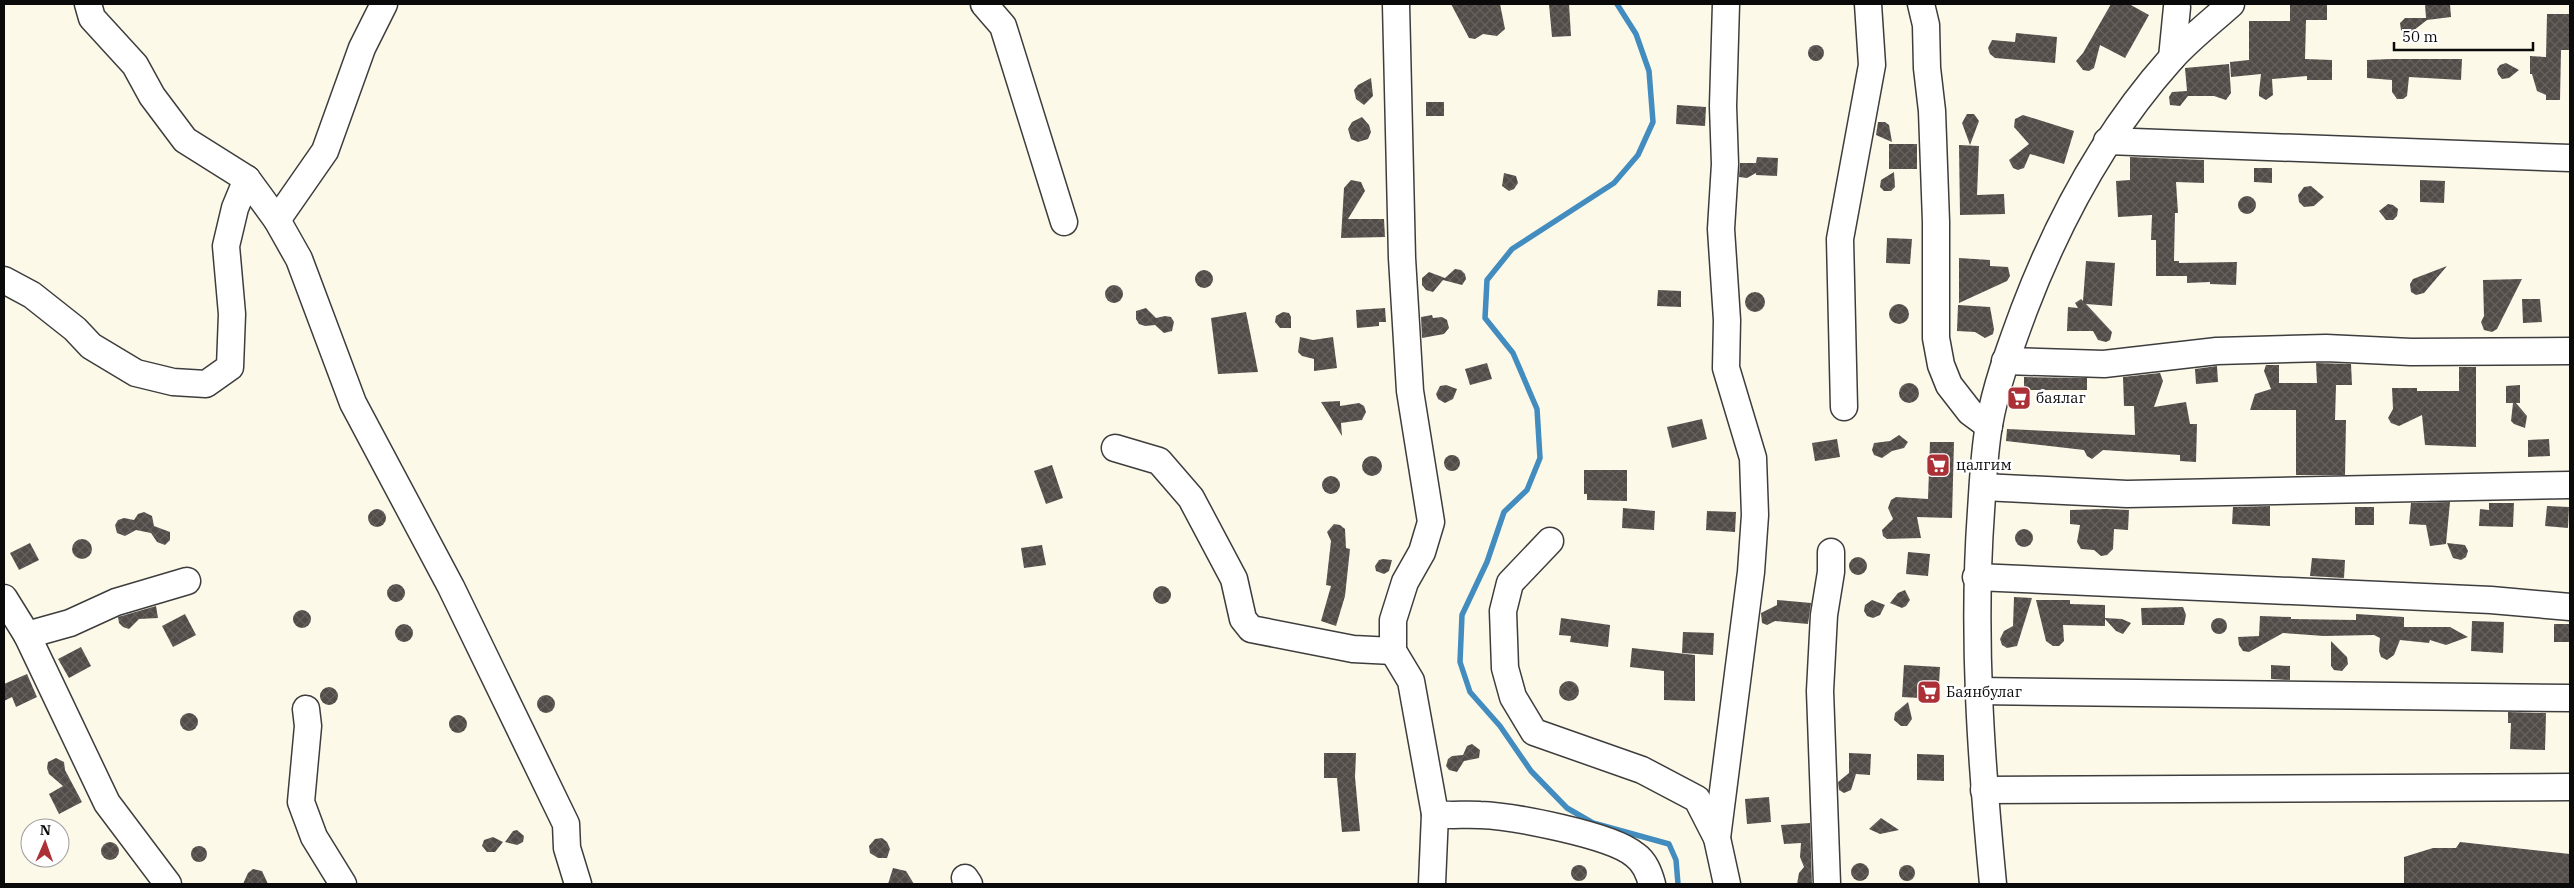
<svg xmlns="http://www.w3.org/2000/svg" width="2574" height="888" viewBox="0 0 2574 888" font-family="'IBM Plex Serif',serif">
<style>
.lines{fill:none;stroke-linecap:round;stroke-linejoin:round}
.stream{stroke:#428cbf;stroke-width:5.5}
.building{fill:url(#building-cross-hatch)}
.minor-casing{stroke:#3d3d3d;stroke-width:29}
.minor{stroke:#fff;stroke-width:26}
.labels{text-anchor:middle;stroke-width:5;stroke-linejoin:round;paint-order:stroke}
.poi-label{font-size:15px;fill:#0a0a0a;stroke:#fff;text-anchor:start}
</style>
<defs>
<pattern id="building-cross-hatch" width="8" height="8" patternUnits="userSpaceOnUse" patternTransform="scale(1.25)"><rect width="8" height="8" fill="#524c48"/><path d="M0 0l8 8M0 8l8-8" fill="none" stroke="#66615e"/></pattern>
</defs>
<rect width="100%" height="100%" fill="#fdf9e9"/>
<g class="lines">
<polyline class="stream" points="1617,4 1636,34 1649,71 1653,122 1638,155 1614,183 1512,249 1487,280 1485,318 1513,353 1537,409 1540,458 1527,490 1504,512 1487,562 1462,615 1460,662 1470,692 1500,726 1531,771 1567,808 1593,823 1669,844 1676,860 1678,884"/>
</g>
<g class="building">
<polygon points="1451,4 1500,4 1505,29 1497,36 1483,34 1475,39 1469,38"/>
<polygon points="1549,4 1569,4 1571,36 1552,37"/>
<polygon points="2111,4 2129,4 2149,15 2125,58 2100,45 2094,68 2089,71 2083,70 2076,61 2083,53"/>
<polygon points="2290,4 2327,4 2327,20 2306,20 2305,59 2332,60 2332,80 2307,80 2307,76 2272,79 2273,95 2266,100 2259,96 2259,92 2261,74 2231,77 2230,62 2249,60 2249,21 2290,21"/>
<polygon points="2425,4 2450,4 2451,17 2427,20 2409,34 2401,30 2400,23 2405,18 2426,18"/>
<polygon points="2547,14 2570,14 2570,50 2561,50 2560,100 2546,100 2546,95 2537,91 2532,74 2530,74 2530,56 2546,57"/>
<polygon points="2016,33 2057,37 2055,63 1995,58 1990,54 1988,48 1992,40 2015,42"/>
<circle cx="1816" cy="53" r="8"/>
<polygon points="2391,59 2462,59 2461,80 2409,77 2407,96 2403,99 2397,99 2392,92 2392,80 2367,78 2367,60"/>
<polygon points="2506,63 2519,70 2509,78 2502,79 2498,74 2497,69 2500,65"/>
<polygon points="2229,64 2231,93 2226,100 2214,96 2188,96 2180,106 2170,105 2169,97 2172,92 2187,91 2185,68"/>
<polygon points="1371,78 1373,96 1364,105 1356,99 1354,90 1358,85"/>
<rect x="1426" y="102" width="18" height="14"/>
<polygon points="1677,105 1706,107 1705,126 1676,124"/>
<polygon points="1967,114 1974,114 1979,121 1970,145 1962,123"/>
<polygon points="2023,115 2074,131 2064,164 2030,154 2024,168 2018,170 2013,168 2009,160 2029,144 2014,127 2015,119"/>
<polygon points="1362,117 1369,125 1371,132 1368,139 1358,142 1351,139 1348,129 1352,122"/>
<polygon points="1878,122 1885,122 1889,125 1892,142 1876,135"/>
<rect x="1889" y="144" width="28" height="25"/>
<polygon points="1959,145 1979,146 1977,195 2004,194 2005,214 1960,215"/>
<polygon points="1757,157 1778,158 1777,176 1756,175 1756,173 1747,178 1739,177 1740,163 1756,163"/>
<polygon points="2130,157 2204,160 2204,183 2176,182 2178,213 2175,213 2174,261 2179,261 2179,263 2237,262 2236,285 2210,284 2210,282 2187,283 2187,276 2156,276 2156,240 2151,240 2152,215 2118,217 2116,181 2130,180"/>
<polygon points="2254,168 2272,168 2272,183 2254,182"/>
<polygon points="1894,172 1895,187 1891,191 1884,191 1880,187 1881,180"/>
<polygon points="1504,173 1516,176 1518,183 1514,189 1509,191 1502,186"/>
<polygon points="1351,180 1361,182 1365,191 1348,219 1384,219 1385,237 1341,238 1344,188"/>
<polygon points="2420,180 2445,181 2444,203 2420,202"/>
<polygon points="2311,186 2324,197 2314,206 2304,207 2299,202 2298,195 2304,187"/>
<circle cx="2247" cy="205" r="9"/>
<polygon points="2388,204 2393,205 2398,209 2397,216 2393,220 2386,220 2379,211"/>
<polygon points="1887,238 1912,239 1910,264 1886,263"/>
<polygon points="1959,258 1990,260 1990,266 2008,267 2010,276 2007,281 1959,303"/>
<polygon points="2086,261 2115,263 2112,306 2086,304 2112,332 2110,340 2106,342 2098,340 2093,331 2067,331 2068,307 2078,308 2075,303 2081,299 2083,301"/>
<polygon points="2447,266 2424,293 2416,295 2411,292 2410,284 2413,279"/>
<polygon points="1455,269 1461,270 1465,274 1466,279 1462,285 1443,280 1433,292 1426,290 1422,285 1422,278 1429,272 1445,278"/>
<circle cx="1204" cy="279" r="9"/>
<polygon points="2522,279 2497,329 2492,332 2484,330 2481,322 2484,316 2483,280"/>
<circle cx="1114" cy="294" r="9"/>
<polygon points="1658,290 1681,291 1681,307 1657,306"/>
<circle cx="1755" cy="302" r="10"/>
<polygon points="2522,299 2540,299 2542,322 2523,323"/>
<circle cx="1899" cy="314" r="10"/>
<polygon points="1958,305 1990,307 1994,329 1993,334 1985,338 1975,332 1957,331"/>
<polygon points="1146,308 1156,318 1165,316 1171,317 1174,322 1172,331 1164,333 1155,325 1145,326 1139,324 1136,319 1136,311"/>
<polygon points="1385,308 1386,322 1379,322 1379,326 1357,328 1356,310"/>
<polygon points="1246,312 1258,372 1218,374 1211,318"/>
<polygon points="1283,312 1289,313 1291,317 1291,328 1280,328 1275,322 1276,316"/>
<polygon points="1432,315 1433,318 1442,317 1447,320 1449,328 1444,334 1422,338 1421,317"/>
<polygon points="1300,337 1313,340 1333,337 1337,368 1314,371 1314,359 1302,356 1298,352"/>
<polygon points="1487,363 1492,379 1470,385 1465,369"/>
<polygon points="2316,363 2351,364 2352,385 2336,385 2335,420 2346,420 2345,475 2296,475 2296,410 2250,410 2255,394 2271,389 2264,371 2266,365 2279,365 2279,383 2317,383"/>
<polygon points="2217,366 2218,382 2196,384 2195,369"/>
<polygon points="2459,367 2476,367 2476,447 2425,445 2422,415 2399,426 2391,423 2388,418 2393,409 2392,388 2417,388 2417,391 2459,391"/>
<polygon points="2160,373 2163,381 2154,407 2186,402 2190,424 2197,424 2196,462 2180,461 2180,455 2103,450 2092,459 2087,456 2084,450 2006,441 2007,429 2135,435 2134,406 2124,406 2123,377"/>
<polygon points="2024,377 2087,378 2087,390 2024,390"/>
<circle cx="1909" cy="393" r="10"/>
<polygon points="1446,385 1457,389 1453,399 1445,403 1438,399 1436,394 1440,386"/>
<polygon points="2520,385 2520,403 2516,403 2527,416 2525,428 2514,424 2511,421 2513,403 2506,403 2506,386"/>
<polygon points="1340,401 1340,406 1359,403 1364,406 1366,412 1362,420 1341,423 1342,436 1321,402"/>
<polygon points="1702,419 1707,439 1672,448 1667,427"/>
<polygon points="1899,435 1908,442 1904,448 1892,451 1882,458 1874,455 1872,450 1874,443 1890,441"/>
<polygon points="1837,439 1840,457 1815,461 1812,443"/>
<polygon points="2549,439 2550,456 2528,457 2528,440"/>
<polygon points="1930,442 1954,442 1952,518 1917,517 1921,538 1887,539 1883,536 1882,530 1893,519 1888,508 1891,500 1896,497 1928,499"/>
<circle cx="1452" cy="463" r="8"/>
<circle cx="1372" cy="466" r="10"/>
<polygon points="1052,465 1063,498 1046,504 1034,471"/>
<polygon points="1584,470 1627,470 1627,501 1587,500 1587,494 1584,494"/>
<circle cx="1331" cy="485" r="9"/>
<polygon points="2450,502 2446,544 2430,546 2426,525 2409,524 2411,503"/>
<polygon points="2489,503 2514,503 2513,527 2479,526 2480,509 2489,510"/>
<polygon points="2270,506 2270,526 2232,524 2233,507"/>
<polygon points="2547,506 2569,507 2568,528 2545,526"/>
<rect x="2355" y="507" width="19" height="18"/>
<polygon points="1623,508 1655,511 1654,530 1622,528"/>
<circle cx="377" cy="518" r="9"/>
<polygon points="2106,509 2129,510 2128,530 2114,529 2113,549 2107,555 2101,556 2094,550 2081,549 2077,542 2080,525 2070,524 2070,510"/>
<polygon points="1707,511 1736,512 1735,532 1706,530"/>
<polygon points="144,512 152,516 154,526 170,532 170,540 165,545 157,542 151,533 136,530 125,536 117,533 115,525 118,520 124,518 134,520 138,514"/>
<polygon points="1334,524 1340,525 1345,529 1346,548 1350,549 1345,596 1336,626 1321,621 1331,586 1326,585 1331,541 1327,532"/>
<circle cx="2024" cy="538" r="9"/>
<circle cx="82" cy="549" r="10"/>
<polygon points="30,543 39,560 19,570 10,553"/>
<polygon points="2447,543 2465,545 2468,551 2466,557 2461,560 2453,558"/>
<polygon points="1042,545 1046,565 1024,568 1021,548"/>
<polygon points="1908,552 1930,554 1928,576 1906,574"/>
<circle cx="1858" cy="566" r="9"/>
<polygon points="2312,558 2345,560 2344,578 2310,576"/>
<polygon points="1383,559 1392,560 1389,571 1384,574 1376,571 1375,566 1379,560"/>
<circle cx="396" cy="593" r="9"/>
<circle cx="1162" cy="595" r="9"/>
<polygon points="1905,590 1910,600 1906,606 1902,608 1890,603 1898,593"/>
<polygon points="2014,597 2032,598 2017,646 2007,648 2002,645 2000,639 2004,631 2013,626"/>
<polygon points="1777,600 1811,603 1808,624 1775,621 1767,625 1762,623 1761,613 1777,605"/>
<polygon points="1872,600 1885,605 1880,615 1873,618 1867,616 1864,611 1865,605"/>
<polygon points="2036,600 2070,600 2070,604 2105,605 2105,618 2122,619 2131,623 2123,634 2116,631 2105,619 2105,626 2063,625 2064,641 2059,646 2053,646 2046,641"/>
<polygon points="156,606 158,618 139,619 129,629 123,627 119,623 118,617"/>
<polygon points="2183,607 2186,615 2184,625 2142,625 2141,608"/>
<circle cx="302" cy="619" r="9"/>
<polygon points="185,614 196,635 173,647 162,626"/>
<polygon points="2356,614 2404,617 2404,627 2450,627 2468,637 2446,645 2430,640 2429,643 2400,640 2394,655 2387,660 2381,657 2379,651 2380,638 2374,635 2324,636 2283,633 2249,652 2243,651 2239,645 2238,637 2259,636 2260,616 2291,617 2291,619 2356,620"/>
<circle cx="2219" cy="626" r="8"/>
<polygon points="1561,618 1610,625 1608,647 1570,642 1571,636 1559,635"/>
<polygon points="2472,621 2504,622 2503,653 2471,651"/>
<circle cx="404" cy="633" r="9"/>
<rect x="2554" y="624" width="16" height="18"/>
<polygon points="1683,632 1714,633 1713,655 1682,653"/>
<polygon points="2331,641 2347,657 2348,664 2342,671 2334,670 2331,666"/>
<polygon points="81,647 91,666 69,678 58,659"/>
<polygon points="1632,648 1695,655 1695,701 1664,700 1664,671 1630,667"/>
<polygon points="1904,665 1940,667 1938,699 1902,697"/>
<polygon points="2271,665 2290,666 2290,680 2271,679"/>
<polygon points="27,674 37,697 16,707 12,697 4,701 4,684"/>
<circle cx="1569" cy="691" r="10"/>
<circle cx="329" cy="696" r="9"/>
<circle cx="546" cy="704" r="9"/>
<polygon points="1908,702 1912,719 1907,726 1901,726 1894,720 1895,713"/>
<polygon points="2508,712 2546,713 2545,750 2510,749 2511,723 2508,723"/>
<circle cx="189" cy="722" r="9"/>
<circle cx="458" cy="724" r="9"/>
<polygon points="1472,744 1480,750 1479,758 1464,761 1457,772 1449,770 1446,766 1448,759 1452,756 1463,755 1467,746"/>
<polygon points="1324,753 1356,753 1355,777 1360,831 1342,832 1337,778 1324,778"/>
<polygon points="1849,753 1871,754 1870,775 1856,774 1851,790 1844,793 1839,790 1838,782 1849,773"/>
<polygon points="1917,754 1944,755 1944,781 1917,780"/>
<polygon points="56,758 64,762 65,770 82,802 59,814 49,794 63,786 49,774 47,768 48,762"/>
<polygon points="1769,797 1771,822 1747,824 1745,799"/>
<polygon points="1881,818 1899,830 1880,834 1869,829"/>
<polygon points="1810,823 1812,884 1797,884 1799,873 1804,867 1800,857 1801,843 1784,844 1781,825"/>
<polygon points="517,830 524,836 523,842 517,845 505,842 513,831"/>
<polygon points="493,837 503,842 495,852 487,852 482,846 484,840"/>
<polygon points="882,838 887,842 890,849 887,858 878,858 870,853 869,846 875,839"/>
<circle cx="110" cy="851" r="9"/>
<polygon points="2460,842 2570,854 2570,884 2404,884 2404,857 2433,848 2456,848"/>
<circle cx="199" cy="854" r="8"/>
<circle cx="1860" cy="872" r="9"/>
<circle cx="1907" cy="873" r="8"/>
<circle cx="1579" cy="873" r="8"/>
<polygon points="893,868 906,871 914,884 888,884"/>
<polygon points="253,869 262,871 268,884 243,884 248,873"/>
</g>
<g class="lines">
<g class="minor-casing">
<g id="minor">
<polyline points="88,4 92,18 135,65 152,96 185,140 247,179 277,220 299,259 353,403 451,587 566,824 567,848 578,884"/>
<polyline points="984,4 1003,26 1064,222"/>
<path d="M1396 4 1402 258 1410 391 1431 522 1422 552 1405 582 1393 620V651L1411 681 1435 814C1450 816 1465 814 1480 815 1512 816 1612 835 1635 855 1645 862 1649 873 1652 884"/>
<polyline points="1726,4 1723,106 1725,164 1721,229 1727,320 1726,368 1753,458 1755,515 1751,572 1717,838 1727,884"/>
<polyline points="1921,4 1926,25 1927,68 1932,111 1936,222 1936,338 1941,365 1949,385 1970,412 1989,426"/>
<polyline points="2172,58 2177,7"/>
<polyline points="2107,141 2570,158"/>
<polyline points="277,220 325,151 362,48 384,4"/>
<polyline points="4,280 32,295 75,329 91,346 136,373 173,382 206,384 230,367 232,314 226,246 235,208 247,179"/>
<polyline points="2005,361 2104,364 2217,351 2326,348 2411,352 2570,351"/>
<polyline points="1844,407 1840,239 1872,65 1868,4"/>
<polyline points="1115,448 1159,461 1191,498 1234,579 1243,619 1251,629 1353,649 1393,651"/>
<polyline points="1983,487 2127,494 2570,485"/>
<polyline points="1550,541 1510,583 1503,611 1505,668 1513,697 1534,732 1642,770 1697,799 1717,838"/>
<polyline points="1976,577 2491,600 2570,607"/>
<polyline points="4,598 27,635 107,803 168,884"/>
<polyline points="27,635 70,623 116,602 187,581"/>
<polyline points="1978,691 2570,698"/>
<polyline points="306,709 308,726 301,802 314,837 343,884"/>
<polyline points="1984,790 2570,787"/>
<polyline points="965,878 969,884"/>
<polyline points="1432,884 1435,814"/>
<polyline points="1827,884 1820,691 1824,615 1831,572 1831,552"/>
<path d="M1993 884C1981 760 1972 636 1981 511 1983 482 1984 453 1989 425 1996 385 2010 348 2024 310 2059 218 2105 133 2171 59 2189 39 2211 22 2231 4"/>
</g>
</g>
<use href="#minor" class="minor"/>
</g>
<defs>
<g id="supermarket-square" transform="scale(1.25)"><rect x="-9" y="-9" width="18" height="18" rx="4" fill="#ab3137" stroke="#fff"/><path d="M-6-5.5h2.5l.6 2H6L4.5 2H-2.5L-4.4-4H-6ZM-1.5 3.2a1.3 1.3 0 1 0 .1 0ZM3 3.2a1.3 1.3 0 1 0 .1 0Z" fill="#fff"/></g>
</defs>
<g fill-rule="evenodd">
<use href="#supermarket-square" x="2019" y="398"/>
<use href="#supermarket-square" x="1938" y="465"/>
<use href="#supermarket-square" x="1929" y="692"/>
</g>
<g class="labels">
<g class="poi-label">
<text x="2036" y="403">баялаг</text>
<text x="1956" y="470">цалгим</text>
<text x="1946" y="697">Баянбулаг</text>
</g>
</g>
<rect width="2574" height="888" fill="none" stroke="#0a0a0a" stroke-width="10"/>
<g transform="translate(45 843) rotate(2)"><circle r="24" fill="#ffffff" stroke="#9d9d9d"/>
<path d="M0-4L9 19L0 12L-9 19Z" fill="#ab3137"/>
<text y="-8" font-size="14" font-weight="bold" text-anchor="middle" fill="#0a0a0a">N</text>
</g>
<path d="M2394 42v8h139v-8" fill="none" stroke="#0a0a0a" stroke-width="2.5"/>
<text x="2402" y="42" font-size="15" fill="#0a0a0a" stroke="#ffffff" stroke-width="4" paint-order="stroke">50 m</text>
</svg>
